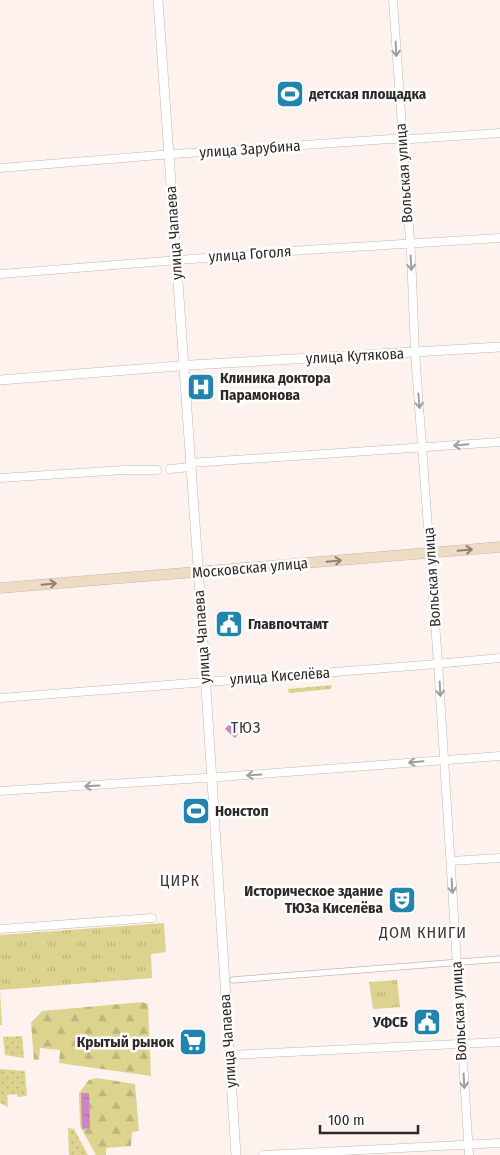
<svg xmlns="http://www.w3.org/2000/svg" width="500" height="1155" viewBox="0 0 500 1155" font-family="'Fira Sans Condensed',sans-serif">
<style>
.grass{fill:url(#grass-dots)}
.forest{fill:url(#forest-firs)}
.park{fill:url(#park-tufts)}
.water{fill:url(#water-ripples)}
.lines{fill:none;stroke-linecap:round;stroke-linejoin:round}
.pedestrian-casing{stroke:#c4b6b3;stroke-width:7}
.minor-casing{stroke:#c4b6b3;stroke-width:9}
.tertiary-casing{stroke:#c4b6b3;stroke-width:10}
.secondary-casing{stroke:#c4b6b3;stroke-width:11}
.pedestrian{stroke:#fff;stroke-width:5.5}
.minor{stroke:#fff;stroke-width:8}
.tertiary{stroke:#fff;stroke-width:9}
.secondary{stroke:#eddbc4;stroke-width:10}
.oneway{stroke:#a19f9e}
.oneway2{stroke:#8e8276}
.labels{text-anchor:middle;stroke-width:5;stroke-linejoin:round;paint-order:stroke}
.poi-label{font-size:15px;font-weight:bold;fill:#2e2927;stroke:#fff;text-anchor:start}
.street-label{font-size:15px;fill:#2e2927;stroke:#fff}
.neighbourhood-label{font-size:16px;letter-spacing:1px;fill:#403532;stroke:#fff}
</style>
<defs>
<pattern id="grass-dots" width="8" height="8" patternUnits="userSpaceOnUse" patternTransform="scale(1.25)"><rect width="8" height="8" fill="#dcd38f"/><path d="M2 2h.1M6 6h.1" fill="none" stroke="#bdb57b" stroke-width="1.8" stroke-linecap="round"/></pattern>
<pattern id="forest-firs" width="22" height="20" patternUnits="userSpaceOnUse" patternTransform="scale(1.25)"><rect width="22" height="20" fill="#dcd38f"/><path d="M5 1l3.5 6h-7zM16 11l3.5 6h-7z" fill="#bdb57b"/></pattern>
<pattern id="park-tufts" width="24" height="20" patternUnits="userSpaceOnUse" patternTransform="scale(1.25)"><rect width="24" height="20" fill="#dcd38f"/><path d="M3 7l-1-3M5 7V3M7 7l1-3M15 17l-1-3M17 17v-4M19 17l1-3" fill="none" stroke="#bdb57b"/></pattern>
<pattern id="water-ripples" width="26" height="14" patternUnits="userSpaceOnUse" patternTransform="scale(1.25)"><rect width="26" height="14" fill="#cc84c4"/><path d="M2 4q2-2 4 0t4 0M15 11q2-2 4 0t4 0" fill="none" stroke="#a66c9f"/></pattern>
</defs>
<rect width="100%" height="100%" fill="#fef2ef"/>
<g class="grass">
<polygon points="332,685 331,689 289,693 288,689"/>
<polygon points="22,1036 24,1058 5,1055 3,1037"/>
<polygon points="0,1069 25,1071 27,1096 18,1097 17,1094 7,1095 8,1107 0,1103"/>
<polygon points="68,1128 74,1129 88,1155 69,1155"/>
</g>
<g class="forest">
<polygon points="143,1002 148,1004 151,1076 59,1063 60,1050 40,1048 39,1060 34,1060 31,1023 42,1011"/>
<polygon points="97,1078 135,1084 139,1131 132,1132 131,1146 106,1148 106,1155 96,1155 80,1126 79,1093 89,1080"/>
</g>
<g class="park">
<polygon points="164,923 166,952 151,954 152,978 0,990 2,1025 0,1025 0,935"/>
<polygon points="397,980 400,1007 373,1009 369,982"/>
</g>
<g class="water">
<polygon points="234,719 244,728 235,738 225,729"/>
<polygon points="81,1093 89,1093 90,1128 82,1129"/>
</g>
<g class="lines">
<g class="pedestrian-casing">
<polyline id="pedestrian" points="233,980 500,959"/>
</g>
<g class="minor-casing">
<g id="minor">
<polyline points="393,0 411,254 415,352 438,663 469,1155"/>
<polyline points="0,168 160,155 390,139 412,139 500,133"/>
<polyline points="0,274 306,250 500,238"/>
<polyline points="190,463 500,442"/>
<polyline points="170,469 191,467"/>
<polyline points="0,478 124,470 157,470"/>
<polyline points="0,698 425,665 500,658"/>
<polyline points="0,791 220,777 500,756"/>
<polyline points="451,861 500,858"/>
<polyline points="0,929 152,918"/>
<polyline points="229,1055 500,1042"/>
<polyline points="263,1155 500,1143"/>
</g>
</g>
<g class="tertiary-casing">
<g id="tertiary">
<polyline points="158,0 200,594 236,1155"/>
<polyline points="0,380 191,365 500,347"/>
</g>
</g>
<g class="secondary-casing">
<polyline id="secondary" points="0,588 500,547"/>
</g>
<use href="#pedestrian" class="pedestrian"/>
<use href="#minor" class="minor"/>
<use href="#tertiary" class="tertiary"/>
<use href="#secondary" class="secondary"/>
</g>
<defs><path id="oneway-shaft" d="M-6 0H5M1.5-3L5.5 0L1.5 3" fill="none" stroke-width="1.6" stroke-linecap="round" stroke-linejoin="round" transform="scale(1.25)"/></defs>
<g class="oneway">
<use href="#oneway-shaft" transform="translate(396 49) rotate(87)"/>
<use href="#oneway-shaft" transform="translate(411 263) rotate(87)"/>
<use href="#oneway-shaft" transform="translate(419 401) rotate(85)"/>
<use href="#oneway-shaft" transform="translate(461 445) rotate(175)"/>
<use href="#oneway-shaft" transform="translate(440 689) rotate(87)"/>
<use href="#oneway-shaft" transform="translate(416 762) rotate(175)"/>
<use href="#oneway-shaft" transform="translate(254 775) rotate(176)"/>
<use href="#oneway-shaft" transform="translate(92 786) rotate(177)"/>
<use href="#oneway-shaft" transform="translate(452 886) rotate(87)"/>
<use href="#oneway-shaft" transform="translate(464 1081) rotate(87)"/>
</g>
<g class="oneway2">
<use href="#oneway-shaft" transform="translate(465 550) rotate(-5)"/>
<use href="#oneway-shaft" transform="translate(334 561) rotate(-5)"/>
<use href="#oneway-shaft" transform="translate(49 584) rotate(-5)"/>
</g>
<defs>
<g id="stadium-square" transform="scale(1.4375)"><rect x="-9" y="-9" width="18" height="18" rx="4" fill="#2184ae" stroke="#fff"/><path d="M0-5a6.5 5 0 1 0 0 10a6.5 5 0 1 0 0-10ZM-3.5-1.8h7v3.6h-7Z" fill="#fff"/></g>
<g id="hospital-square" transform="scale(1.4375)"><rect x="-9" y="-9" width="18" height="18" rx="4" fill="#2184ae" stroke="#fff"/><path d="M-5-5h3v3.5h4V-5h3V5h-3V1.5h-4V5h-3Z" fill="#fff"/></g>
<g id="civic-square" transform="scale(1.4375)"><rect x="-9" y="-9" width="18" height="18" rx="4" fill="#2184ae" stroke="#fff"/><path d="M-.6-6.5H3V-4.5H.6V-3L4-1V1h2V6H-6V1h2V-1L-.6-3ZM-1.2 2.5V6h2.4V2.5Z" fill="#fff"/></g>
<g id="theatre-square" transform="scale(1.4375)"><rect x="-9" y="-9" width="18" height="18" rx="4" fill="#2184ae" stroke="#fff"/><path d="M-5-5.5Q0-4 5-5.5V0Q5 5 0 6Q-5 5-5 0ZM-3.3-2.5H-1v1.5H-3.3ZM1-2.5H3.3v1.5H1ZM-2.8 1Q0 5.5 2.8 1Z" fill="#fff"/></g>
<g id="supermarket-square" transform="scale(1.4375)"><rect x="-9" y="-9" width="18" height="18" rx="4" fill="#2184ae" stroke="#fff"/><path d="M-6-5.5h2.5l.6 2H6L4.5 2H-2.5L-4.4-4H-6ZM-1.5 3.2a1.3 1.3 0 1 0 .1 0ZM3 3.2a1.3 1.3 0 1 0 .1 0Z" fill="#fff"/></g>
</defs>
<g fill-rule="evenodd">
<use href="#stadium-square" x="290" y="94"/>
<use href="#hospital-square" x="201" y="387"/>
<use href="#civic-square" x="229" y="624"/>
<use href="#stadium-square" x="196" y="811"/>
<use href="#theatre-square" x="402" y="900"/>
<use href="#civic-square" x="427" y="1022"/>
<use href="#supermarket-square" x="193" y="1042"/>
</g>
<g class="labels">
<g class="poi-label">
<text x="309" y="99">детская площадка</text>
<text x="220" y="383">Клиника доктора<tspan x="220" dy="17">Парамонова</tspan></text>
<text x="248" y="629">Главпочтамт</text>
<text x="215" y="816">Нонстоп</text>
<text x="383" y="896" text-anchor="end">Историческое здание<tspan x="383" dy="17">ТЮЗа Киселёва</tspan></text>
<text x="408" y="1027" text-anchor="end">УФСБ</text>
<text x="174" y="1047" text-anchor="end">Крытый рынок</text>
</g>
<g class="street-label">
<text transform="translate(250 149) rotate(-4)" y="5">улица Зарубина</text>
<text transform="translate(404 173) rotate(-94)" y="5">Вольская улица</text>
<text transform="translate(174 233) rotate(-94)" y="5">улица Чапаева</text>
<text transform="translate(250 254) rotate(-4)" y="5">улица Гоголя</text>
<text transform="translate(355 356) rotate(-3)" y="5">улица Кутякова</text>
<text transform="translate(250 568) rotate(-5)" y="5">Московская улица</text>
<text transform="translate(432 577) rotate(-94)" y="5">Вольская улица</text>
<text transform="translate(202 637) rotate(-94)" y="5">улица Чапаева</text>
<text transform="translate(280 676) rotate(-4)" y="5">улица Киселёва</text>
<text transform="translate(459 1011) rotate(-93)" y="5">Вольская улица</text>
<text transform="translate(228 1041) rotate(-94)" y="5">улица Чапаева</text>
</g>
<g class="neighbourhood-label">
<text x="246" y="733">ТЮЗ</text>
<text x="180" y="886">ЦИРК</text>
<text x="423" y="938">ДОМ КНИГИ</text>
</g>
</g>
<path d="M320 1125v8h98v-8" fill="none" stroke="#2e2927" stroke-width="2.5"/>
<text x="328" y="1125" font-size="15" fill="#2e2927" stroke="#ffffff" stroke-width="4" paint-order="stroke">100 m</text>
</svg>
